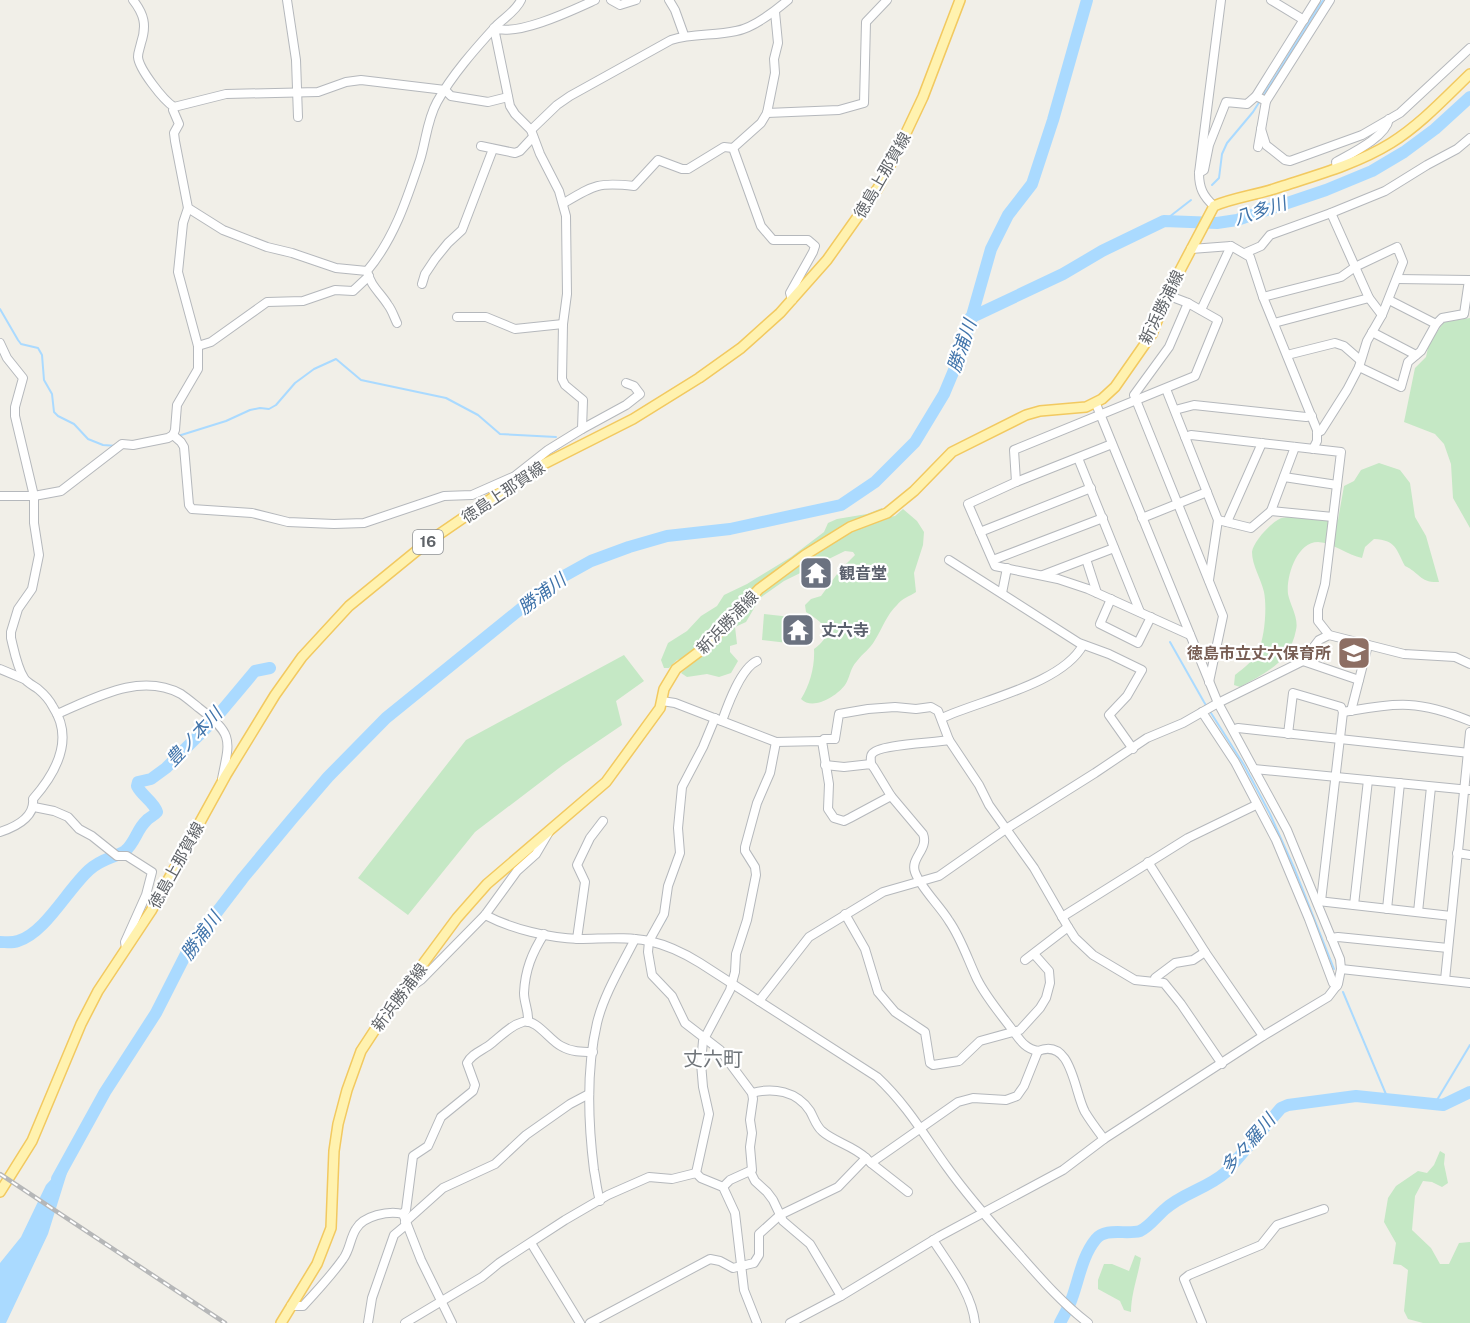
<svg xmlns="http://www.w3.org/2000/svg" width="1470" height="1323" viewBox="0 0 1470 1323" font-family="'Public Sans','Noto Sans JP',sans-serif">
<style>
.green{fill:#c5e8c5}
.water{fill:#aadaff}
.lines{fill:none;stroke-linecap:round;stroke-linejoin:round}
.stream{stroke:#aadaff;stroke-width:2}
.river{stroke:#aadaff;stroke-width:12}
.minor-casing{stroke:#b5b8bc;stroke-width:10}
.major-casing{stroke:#f2c960;stroke-width:12}
.minor{stroke:#fff;stroke-width:8}
.major{stroke:#fff2af;stroke-width:9}
.rail-casing{stroke:#b6b7b8;stroke-width:4.5}
.rail{stroke:#fff;stroke-width:2;stroke-dasharray:7;stroke-linecap:butt}
.labels{text-anchor:middle;stroke-width:4.5;stroke-linejoin:round;paint-order:stroke}
.shield{fill:#fff;stroke:#8f9295;stroke-width:1.5}
.shield-label{font-size:15px;font-weight:bold;fill:#5f6368}
.street-label{font-size:16px;fill:#5f6368;stroke:#fff}
.worship-label{font-size:16px;font-weight:bold;fill:#5b616d;stroke:#fff;text-anchor:start}
.education-label{font-size:16px;font-weight:bold;fill:#785e54;stroke:#fff;text-anchor:end}
.water-label{font-size:18px;font-style:italic;fill:#4174aa;stroke:#fff}
.quarter-label{font-size:20px;fill:#70757a;stroke:#fff}
</style>
<rect width="100%" height="100%" fill="#f1efe8"/>
<g class="green">
<polygon points="1470,318 1470,528 1453,498 1451,464 1444,444 1435,434 1404,422 1415,368 1426,357 1429,343 1444,322"/>
<path d="M1379 463 1400 470 1410 483 1415 517 1426 536 1439 582C1420 583 1420 573 1405 566 1396 549 1396 540 1374 539L1365 547 1362 558C1348 555 1333 543 1318 542 1297 542 1286 576 1288 594 1290 605 1299 618 1296 630 1290 662 1266 673 1240 687L1234 685 1235 675C1244 668 1253 661 1258 651 1265 638 1267 606 1264 592 1261 579 1252 565 1252 552 1253 542 1273 520 1282 518 1300 514 1319 522 1338 520L1344 486 1354 481 1361 470Z"/>
<path d="M882 508 884 518 895 516 903 509 917 521 924 532 923 545 914 573 916 592C910 596 901 599 897 605 887 614 882 629 875 640 870 649 863 653 857 661 850 668 850 678 845 685 837 696 813 711 801 699 810 685 815 666 814 649 837 632 823 623 806 612L805 605 811 599 821 596 840 570 855 555 853 552 845 551 784 581 760 598 746 622 735 627 737 644 730 646V652L738 661 731 673 719 677 707 674 687 677 681 673 689 666 686 658 677 660 669 668H664L661 660 668 643 687 631 701 616 717 606 724 595 747 584 791 557 824 532 828 523 837 519 867 514Z"/>
<polygon points="764,614 791,617 788,643 762,640"/>
<polygon points="624,655 644,681 616,701 622,725 563,765 475,832 408,915 358,878 466,740"/>
<polygon points="1440,1151 1445,1154 1444,1164 1448,1183 1442,1187 1432,1182 1423,1181 1415,1196 1412,1230 1431,1248 1440,1264 1449,1264 1459,1243 1470,1242 1470,1323 1423,1323 1408,1319 1404,1311 1408,1270 1401,1265 1393,1264 1396,1243 1384,1222 1388,1198 1396,1186 1418,1171 1427,1173 1434,1165"/>
<path d="M1135 1255 1141 1258C1138 1276 1131 1294 1131 1312L1124 1310 1120 1301 1098 1289V1280L1104 1264H1112L1129 1271Z"/>
</g>
<polygon class="water" points="72,1157 48,1234 6,1323 0,1323 0,1263 21,1237 46,1185"/>
<g class="lines">
<g class="stream">
<polyline points="1212,185 1219,178 1222,154 1227,143 1253,112 1323,0"/>
<polyline points="1164,221 1191,200"/>
<polyline points="0,309 18,340 21,344 38,348 42,355 44,380 52,394 54,412 58,416 74,424 88,439 103,445 117,446"/>
<polyline points="178,436 226,421 250,410 260,408 269,409 276,405 295,383 314,369 336,359 361,380 446,398 478,415 500,434 556,437"/>
<polyline points="1170,642 1204,702 1244,765 1270,814 1295,870 1334,969"/>
<polyline points="683,841 683,853"/>
<polyline points="659,929 666,919"/>
<polyline points="1343,992 1388,1099"/>
<polyline points="1434,1105 1470,1045"/>
</g>
<g class="river">
<polyline points="970,318 1063,274 1102,251 1164,221 1217,223 1237,220 1326,190 1372,171 1404,152 1435,129 1470,97"/>
<path d="M0 942C6 942 12 943 18 941 45 933 67 890 89 870 102 858 114 858 125 851 135 843 137 829 146 821 149 817 154 816 157 812 154 802 142 796 137 786L138 782 151 779 166 768 214 720 255 671 270 668"/>
<polyline points="57,1179 105,1092 156,1013 188,950 243,878 292,819 328,777 386,718 555,581 591,561 629,547 667,536 730,529 841,505 875,482 915,442 944,394 962,351 991,249 1008,215 1032,184 1053,120 1087,0"/>
<path d="M1060 1323C1064 1315 1069 1307 1072 1298 1079 1279 1082 1256 1096 1239 1106 1227 1126 1235 1140 1231 1149 1227 1156 1217 1164 1210 1182 1193 1207 1189 1226 1172L1281 1108 1288 1105 1356 1096 1443 1105 1470 1092"/>
</g>
<g class="minor-casing">
<g id="minor">
<path d="M133 0C144 14 147 25 141 43 140 48 138 52 138 57 139 69 163 100 174 107L173 110 179 124 174 133 175 141 188 208 223 230 267 247 292 253 336 268 367 271"/>
<polyline points="287,0 296,60 298,117"/>
<polyline points="611,0 620,5 636,0"/>
<polyline points="669,0 675,10 684,35"/>
<polyline points="1271,0 1304,20"/>
<polyline points="1256,96 1316,0"/>
<polyline points="1266,101 1330,0"/>
<polyline points="174,107 226,94 318,92 346,82 361,80 445,90 451,96 488,102 508,97"/>
<polyline points="767,113 839,110 864,103 866,22 887,0"/>
<polyline points="1261,129 1266,145 1285,160 1290,161 1362,135 1400,113 1470,48"/>
<path d="M531 130 557 105 570 96 671 40C693 33 714 36 736 31 753 28 775 11 788 0"/>
<polyline points="481,146 515,153 520,151 533,137"/>
<polyline points="733,148 761,123 767,113 775,73 774,59 778,43 775,12"/>
<path d="M1337 168 1336 162C1352 153 1386 137 1389 119"/>
<polyline points="1199,173 1204,170 1209,145 1226,102 1247,104 1256,96 1266,101 1258,147"/>
<path d="M564 203C594 185 598 182 634 186L658 160 682 169H688L724 147 733 148 761 226 773 240H808L815 246 813 252 790 293 792 300"/>
<path d="M1214 206C1203 196 1199 188 1199 173L1221 0"/>
<polyline points="1191,249 1231,246 1250,257 1263,297 1317,430 1317,441 1313,449"/>
<polyline points="1245,253 1261,246 1270,235 1331,213 1385,191 1427,165 1457,149 1470,138"/>
<polyline points="1397,279 1469,280 1464,314 1442,318 1436,324"/>
<polyline points="422,284 425,274 435,259 448,243 462,230 493,149"/>
<polyline points="1263,297 1341,277 1355,267 1397,247 1403,262 1382,315"/>
<polyline points="1188,303 1169,347 1134,395 1223,616 1209,682"/>
<polyline points="1201,310 1231,246"/>
<polyline points="457,317 486,317 515,329 563,324"/>
<path d="M397 323C394 317 392 310 388 305 380 292 371 287 367 271 394 239 407 199 420 160 426 141 427 120 437 102 452 75 475 49 496 26 505 17 516 11 521 0"/>
<polyline points="1274,323 1369,298"/>
<polyline points="1372,332 1416,355"/>
<path d="M0 343 7 358 23 378 15 407V416L34 496V523L39 555 32 589 18 609 11 632V638C14 650 17 667 24 678 26 682 34 686 38 689 44 694 50 701 53 707 75 740 55 774 33 799 35 818 15 827 0 832"/>
<polyline points="198,346 211,342 267,302 303,301 335,290 353,291 369,276"/>
<polyline points="1287,355 1335,343 1344,346 1360,360"/>
<polyline points="1359,367 1401,387 1408,362 1421,351 1436,324 1389,300"/>
<polyline points="1166,389 1218,520 1209,580"/>
<polyline points="1175,410 1194,405 1306,417 1312,416"/>
<polyline points="582,429 626,405 640,394 634,386 626,383"/>
<polyline points="1317,433 1321,431 1347,390 1359,367 1367,341 1382,315 1369,298 1331,213"/>
<path d="M173 435 181 442 184 447 189 505 192 509 252 513 288 522 334 524 364 523 444 496 472 495 515 476 548 450 582 429 583 400 565 385 562 379 563 324 567 294 566 216 559 191 540 154 531 130 515 114 510 106 494 28C517 37 573 10 595 0"/>
<polyline points="1185,437 1191,435 1341,452 1325,584 1318,609 1318,621 1329,635"/>
<polyline points="1112,444 1016,482 968,504 995,566 1058,579 1088,589 1190,635"/>
<polyline points="1078,458 1140,612"/>
<polyline points="1284,477 1337,485"/>
<polyline points="1016,482 1014,450 1195,376 1218,320 1188,303 1167,295"/>
<polyline points="0,496 34,496 61,491 122,444 133,445 168,438 173,435 175,430 177,405 198,369 198,346 178,272 183,223 188,208"/>
<polyline points="1271,511 1295,447"/>
<polyline points="1142,518 1207,492"/>
<polyline points="1218,520 1251,528 1271,511 1333,517"/>
<polyline points="1227,522 1262,443"/>
<polyline points="980,532 1091,488"/>
<polyline points="1086,559 1097,593"/>
<polyline points="949,560 1079,643 1109,654 1142,670 1127,696 1109,715 1133,749"/>
<polyline points="993,560 1103,518"/>
<polyline points="1043,575 1114,548"/>
<polyline points="1002,593 1007,568"/>
<polyline points="1111,599 1100,624 1138,643 1151,617"/>
<polyline points="1303,661 1359,680"/>
<polyline points="0,669 24,679"/>
<polyline points="662,701 675,703 776,742 822,741 829,784 828,809 834,818 844,821 850,818 891,796"/>
<polyline points="1351,711 1368,645"/>
<polyline points="1202,712 1235,762 1276,840 1309,919 1333,983 1337,986"/>
<path d="M1343 712C1398 703 1417 699 1470 721"/>
<path d="M57 714C95 698 140 672 181 694 187 698 194 704 199 708 234 735 230 739 222 779"/>
<polyline points="715,718 703,747 682,787 678,828 680,853 668,886 664,914 649,941 648,952 652,975 672,996 685,1023 720,1050 752,1093 753,1099 750,1120 752,1133 750,1147 752,1170 730,1180 723,1187"/>
<path d="M942 718C981 700 1062 684 1083 645"/>
<path d="M722 721C728 704 741 668 757 661"/>
<polyline points="1233,730 1238,728 1470,753"/>
<polyline points="1288,734 1293,693 1341,707 1343,712"/>
<polyline points="822,741 824,739 835,739 839,714 868,709 895,707 916,709 931,707 938,711 949,740 979,785 989,805 1034,868 1068,927"/>
<path d="M871 764C871 762 870 756 872 754 878 744 935 743 949 740"/>
<path d="M825 765 844 767 871 764 874 768 891 796 923 834C929 849 910 858 915 872 920 887 940 906 949 921 961 938 968 960 977 979 986 997 999 1012 1011 1028 1019 1038 1024 1049 1038 1051 1072 1037 1074 1092 1085 1112 1091 1122 1098 1131 1104 1139"/>
<polyline points="1254,769 1470,790"/>
<polyline points="34,807 54,811 68,817 79,829 92,836 117,856 127,856 152,872 146,895 125,942 126,948"/>
<polyline points="1457,853 1470,855"/>
<polyline points="1148,862 1205,952"/>
<polyline points="1318,901 1451,916"/>
<polyline points="1321,901 1343,712"/>
<polyline points="1354,905 1368,780"/>
<polyline points="1387,909 1400,783"/>
<polyline points="1418,912 1431,787"/>
<polyline points="845,914 865,949 878,992 895,1012 925,1032 930,1063 933,1065 959,1061 980,1041 1020,1030 1040,1008 1046,998 1050,983 1049,971 1034,954"/>
<path d="M485 915C512 929 549 938 579 939 602 939 626 936 649 941 667 945 684 953 700 963L877 1077C907 1105 924 1135 947 1167 969 1198 995 1227 1020 1255 1042 1280 1062 1303 1088 1323"/>
<polyline points="1062,917 1188,838 1256,805"/>
<polyline points="1331,938 1338,937 1448,948"/>
<polyline points="577,939 585,882 577,865 590,838 603,821"/>
<polyline points="1025,960 1068,927 1075,938 1093,955 1135,980 1164,983 1181,1004 1222,1064"/>
<polyline points="1341,969 1470,983"/>
<polyline points="1445,980 1470,732"/>
<polyline points="1155,981 1155,978 1175,963 1193,960 1205,952 1263,1036"/>
<polyline points="405,991 421,980 485,915 517,871 536,854 549,832"/>
<polyline points="759,1001 809,937 883,892 939,876 1006,829 1095,773 1147,738 1183,723 1218,703 1303,661 1319,640 1329,635 1404,654 1455,657 1470,664"/>
<path d="M528 1022C529 1011 524 1003 524 993 525 970 532 953 544 934"/>
<path d="M752 1093C773 1087 797 1091 810 1111 814 1118 816 1126 822 1131 834 1142 852 1145 866 1158"/>
<polyline points="871,1163 908,1192"/>
<polyline points="750,1171 755,1181 767,1192 773,1200 783,1221 810,1244 841,1296"/>
<polyline points="696,1173 709,1114 703,1087 701,1063 703,1041 730,990 735,972 736,954 747,920 756,875 755,867 745,851 745,847 757,803 770,773 776,742"/>
<path d="M600 1201C597 1191 596 1180 594 1170 588 1122 586 1070 597 1023 604 994 622 965 635 939"/>
<path d="M403 1214 406 1210 413 1156 428 1146 441 1117 473 1091 475 1085 467 1063C472 1053 484 1050 492 1043 501 1036 511 1025 523 1022 536 1018 550 1041 561 1046 571 1052 582 1052 593 1052"/>
<polyline points="405,1222 443,1188 495,1164 526,1135 570,1104 589,1094"/>
<path d="M933 1240C949 1265 972 1293 975 1323"/>
<polyline points="531,1243 580,1323"/>
<path d="M291 1306H303C317 1291 331 1276 343 1259 350 1250 350 1238 356 1229 363 1216 389 1210 403 1214L421 1260 452 1323"/>
<polyline points="368,1323 372,1298 394,1235 406,1225"/>
<polyline points="405,1323 482,1277 499,1263 565,1220 608,1195 649,1177 672,1179 696,1173 701,1178 723,1187 735,1213 744,1290 757,1323"/>
<polyline points="590,1323 710,1259 720,1261 733,1268 754,1263 759,1255 759,1234 780,1215 838,1187 866,1158 871,1163 958,1102 973,1098 1006,1100 1017,1096 1024,1086 1038,1051"/>
<polyline points="790,1323 841,1296 940,1236 1063,1170 1104,1139 1263,1036 1328,997 1338,984 1341,969 1340,959 1287,830 1218,703 1096,404"/>
<polyline points="1202,1323 1184,1279 1189,1275 1261,1245 1277,1225 1324,1209"/>
</g>
</g>
<g class="major-casing">
<g id="major">
<polyline points="0,1192 32,1141 81,1024 98,991 151,911 226,775 275,695 302,657 349,606 425,544 536,468 633,419 699,378 741,348 780,313 827,260 878,188 897,152 923,97 960,0"/>
<path d="M281 1323 317 1264 331 1228 334 1151 338 1124 347 1090 361 1051 380 1022 457 918 487 884 606 782 660 708 664 689 676 669 704 648 759 589 805 555 850 527 887 513 914 491 952 452 1026 415 1040 411 1086 407 1102 399 1115 387 1152 334 1167 295 1214 206C1235 197 1258 195 1280 187 1317 175 1357 164 1391 143 1420 125 1445 98 1470 74"/>
</g>
</g>
<use href="#minor" class="minor"/>
<use href="#major" class="major"/>
<g class="rail-casing">
<polyline id="rail" points="0,1174 225,1323"/>
</g>
<use href="#rail" class="rail"/>
</g>
<defs>
<g id="temple-square" transform="scale(1.725)"><rect x="-9" y="-9" width="18" height="18" rx="4" fill="#6b7280" stroke="#fff"/><path d="M0-6L5-2H3V0L6.5 2.5H4V6H1.5V3h-3V6H-4V2.5H-6.5L-3 0V-2H-5Z" fill="#fff"/></g>
<g id="school-square" transform="scale(1.725)"><rect x="-9" y="-9" width="18" height="18" rx="4" fill="#8d6e63" stroke="#fff"/><path d="M0-5L7-2L0 1L-7-2ZM-4 1L0 2.5L4 1V4Q0 6-4 4Z" fill="#fff"/></g>
</defs>
<g fill-rule="evenodd">
<use href="#temple-square" x="816" y="573"/>
<use href="#temple-square" x="798" y="630"/>
<use href="#school-square" x="1354" y="653"/>
</g>
<g class="labels">
<rect class="shield" x="413" y="530" width="30" height="24" rx="4.5"/>
<g class="shield-label">
<text x="428" y="547">16</text>
</g>
<g class="street-label">
<text transform="translate(882 175) rotate(-60)" y="6">徳島上那賀線</text>
<text transform="translate(1161 307) rotate(-64)" y="6">新浜勝浦線</text>
<text transform="translate(503 492) rotate(-34)" y="6">徳島上那賀線</text>
<text transform="translate(727 622) rotate(-46)" y="6">新浜勝浦線</text>
<text transform="translate(176 865) rotate(-61)" y="6">徳島上那賀線</text>
<text transform="translate(399 997) rotate(-53)" y="6">新浜勝浦線</text>
</g>
<g class="worship-label">
<text x="839" y="579">観音堂</text>
<text x="821" y="636">丈六寺</text>
</g>
<g class="education-label">
<text x="1331" y="659">徳島市立丈六保育所</text>
</g>
<g class="water-label">
<text transform="translate(1260 211) rotate(-18)" y="6">八多川</text>
<text transform="translate(962 346) rotate(-71)" y="6">勝浦川</text>
<text transform="translate(542 594) rotate(-37)" y="6">勝浦川</text>
<text transform="translate(194 737) rotate(-47)" y="6">豊ノ本川</text>
<text transform="translate(201 936) rotate(-54)" y="6">勝浦川</text>
<text transform="translate(1248 1144) rotate(-49)" y="6">多々羅川</text>
</g>
<g class="quarter-label">
<text x="713" y="1066">丈六町</text>
</g>
</g>
</svg>
